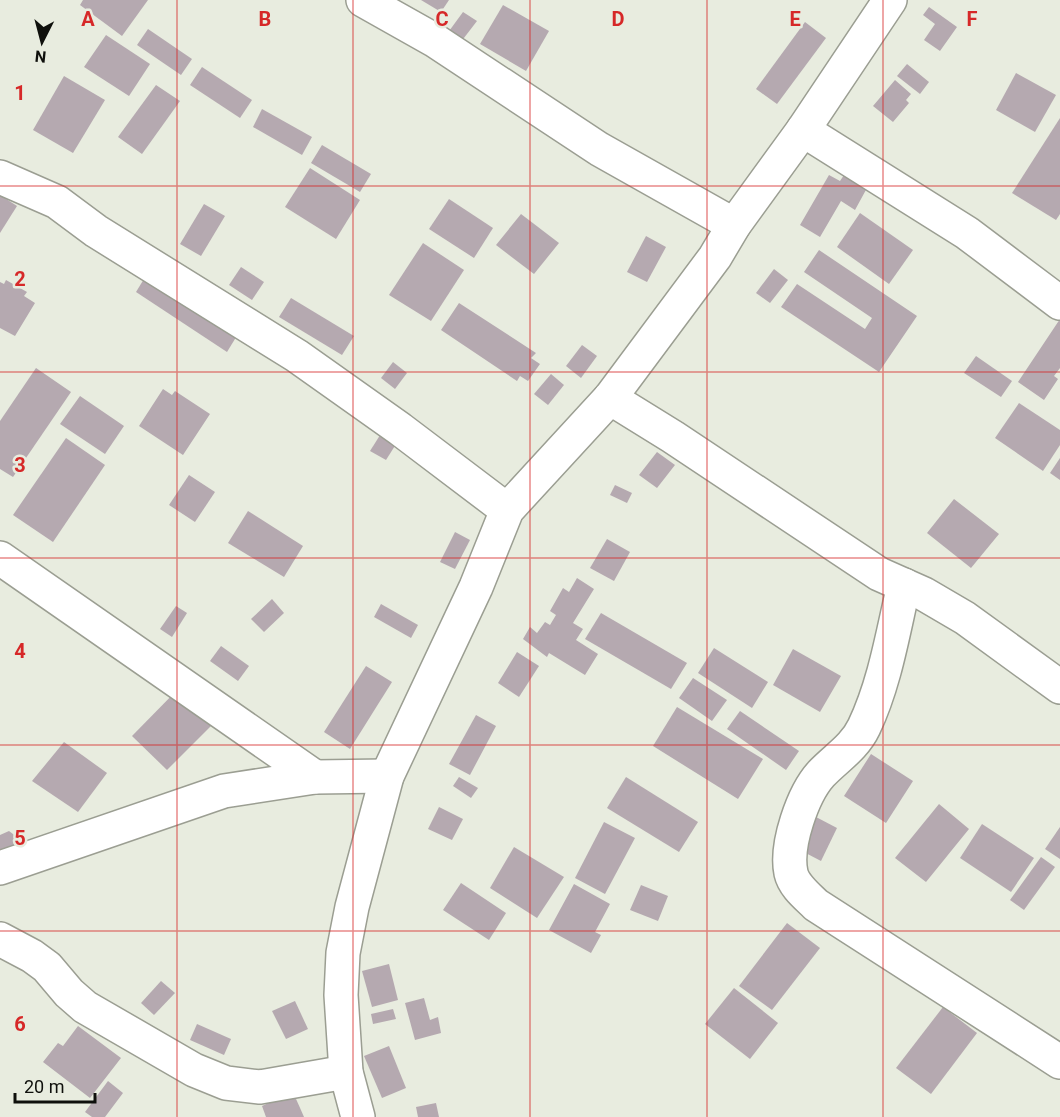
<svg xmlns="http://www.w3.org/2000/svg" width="1060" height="1117" viewBox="0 0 1060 1117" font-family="Roboto,sans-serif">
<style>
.building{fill:#b5a9b0}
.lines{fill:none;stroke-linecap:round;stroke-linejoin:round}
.minor-casing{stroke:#9b9e92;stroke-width:36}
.minor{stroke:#fff;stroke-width:33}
.grid{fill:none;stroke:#d62828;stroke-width:1.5;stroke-opacity:0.55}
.grid-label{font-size:20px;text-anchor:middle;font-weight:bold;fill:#d62828;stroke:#e8ecdf;stroke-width:5;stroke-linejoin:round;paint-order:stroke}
</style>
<rect width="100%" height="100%" fill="#e8ecdf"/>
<g class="building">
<polygon points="83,0 148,0 122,36 80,5"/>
<polygon points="421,0 449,0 441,12"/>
<polygon points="503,5 549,31 526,71 480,44"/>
<polygon points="929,7 957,27 940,51 924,40 935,24 923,15"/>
<polygon points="463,12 477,21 457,47 444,38"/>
<polygon points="805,22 826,38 777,104 756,89"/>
<polygon points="148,29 192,59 181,75 137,45"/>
<polygon points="106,35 150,64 129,96 84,67"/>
<polygon points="907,64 929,82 920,94 897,76"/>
<polygon points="202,67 252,100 240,118 190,85"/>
<polygon points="1016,73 1056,95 1035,132 996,110"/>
<polygon points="64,76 105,100 73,153 33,130"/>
<polygon points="895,80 911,94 906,100 909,103 893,122 873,106"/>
<polygon points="156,85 180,101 142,154 118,137"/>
<polygon points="262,109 312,137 302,155 253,127"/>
<polygon points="1060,118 1060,214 1056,220 1012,193"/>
<polygon points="322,145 371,174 360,192 311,163"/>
<polygon points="310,168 360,200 336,239 285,207"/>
<polygon points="829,175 840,181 844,175 867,188 855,210 841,201 820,237 800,225"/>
<polygon points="0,195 17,206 0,233"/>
<polygon points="449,199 493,228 474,258 429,229"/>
<polygon points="204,204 225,216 201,256 180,244"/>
<polygon points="860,213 913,250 889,284 837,247"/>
<polygon points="521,214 559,243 534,274 496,245"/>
<polygon points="646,236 666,247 647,282 627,272"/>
<polygon points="423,243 464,270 431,321 389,295"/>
<polygon points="819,250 917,316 879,372 781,307 797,284 865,329 872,318 804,272"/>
<polygon points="241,267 264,282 252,300 229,285"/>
<polygon points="774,269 788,280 770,303 756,293"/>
<polygon points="147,274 238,334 227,352 136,292"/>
<polygon points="6,280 27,292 24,296 35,303 15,336 0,328 0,282 4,284"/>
<polygon points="291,298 354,336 342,355 279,317"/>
<polygon points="459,303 536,353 531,358 540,364 528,381 520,376 517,381 441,330"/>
<polygon points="1060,319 1060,368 1054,376 1058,379 1044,400 1018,382"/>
<polygon points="582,345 597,356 581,378 566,366"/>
<polygon points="976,356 1012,381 1001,397 964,373"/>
<polygon points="393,362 407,373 395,389 381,378"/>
<polygon points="36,368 71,392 13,477 0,469 0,421"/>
<polygon points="551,374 564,385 548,405 534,394"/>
<polygon points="163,389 172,395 175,391 210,414 183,455 139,426"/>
<polygon points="80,396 124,426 105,454 60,424"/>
<polygon points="1019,403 1060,430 1060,445 1043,471 995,438"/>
<polygon points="382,432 398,441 386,460 370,451"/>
<polygon points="66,438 105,465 53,542 13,515"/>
<polygon points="657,452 675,465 657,488 639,475"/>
<polygon points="1060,458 1060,480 1050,473"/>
<polygon points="189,475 215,492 195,522 169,505"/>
<polygon points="615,485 632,493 627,503 610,495"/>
<polygon points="954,499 999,534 971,568 927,533"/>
<polygon points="248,511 303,546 284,577 228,543"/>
<polygon points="455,532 470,540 455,569 440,562"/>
<polygon points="607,539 630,552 614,581 590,568"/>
<polygon points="577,578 594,589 573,623 583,629 576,640 598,654 585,675 549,653 547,657 523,639 530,627 537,633 545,622 550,625 556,615 550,611 563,588 569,592"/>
<polygon points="272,599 284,613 264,632 251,619"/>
<polygon points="381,604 418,625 411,638 374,617"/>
<polygon points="176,606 187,613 172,637 160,629"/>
<polygon points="601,613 687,663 671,689 585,639"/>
<polygon points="221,646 249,666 238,681 210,661"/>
<polygon points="714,648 768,682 752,708 698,673"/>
<polygon points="793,649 841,676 820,712 773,685"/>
<polygon points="517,652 539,666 519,697 498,683"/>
<polygon points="366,666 392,682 350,749 324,732"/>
<polygon points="693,678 727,700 712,721 679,698"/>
<polygon points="184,683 219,718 167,770 132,736"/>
<polygon points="677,707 763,759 738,799 653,746"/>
<polygon points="740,711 799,751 786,770 727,729"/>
<polygon points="476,715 496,726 470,775 449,764"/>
<polygon points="64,742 107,773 78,812 32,781"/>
<polygon points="871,754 913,781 886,823 844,796"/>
<polygon points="459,777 478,788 471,798 453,786"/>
<polygon points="626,777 698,822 679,852 607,808"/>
<polygon points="939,804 969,829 926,882 895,858"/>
<polygon points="439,807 463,819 452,840 428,829"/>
<polygon points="816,817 837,828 821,861 798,849"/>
<polygon points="604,822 635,838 605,894 575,878"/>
<polygon points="982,824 1034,858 1011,892 960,858"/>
<polygon points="1060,827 1060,859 1045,849"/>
<polygon points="9,831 26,844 0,856 0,835"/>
<polygon points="514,847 564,877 537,918 490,888"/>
<polygon points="1041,857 1055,867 1024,910 1010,900"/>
<polygon points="461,883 506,913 489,940 443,910"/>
<polygon points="574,884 610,904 595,932 601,935 591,953 549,930"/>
<polygon points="641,885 668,896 658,921 630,910"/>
<polygon points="787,923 820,948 772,1010 739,986"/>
<polygon points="389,964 398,1000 372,1007 362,971"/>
<polygon points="161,981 175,993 154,1015 141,1003"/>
<polygon points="734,988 778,1023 750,1059 705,1024"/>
<polygon points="424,998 430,1020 438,1017 441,1033 415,1040 405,1003"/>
<polygon points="295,1001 308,1029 286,1039 272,1011"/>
<polygon points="943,1007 977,1033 931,1094 896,1068"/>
<polygon points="393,1009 396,1019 373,1024 371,1014"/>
<polygon points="197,1024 231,1039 224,1055 190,1040"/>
<polygon points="78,1026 121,1058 90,1098 43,1062 58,1043 63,1046"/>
<polygon points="389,1046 406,1088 382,1098 364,1056"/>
<polygon points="108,1081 123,1093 105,1117 92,1117 85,1112"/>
<polygon points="293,1092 304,1117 266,1117 262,1106"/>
<polygon points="436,1103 439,1117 418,1117 416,1107"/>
</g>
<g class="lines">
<g class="minor-casing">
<g id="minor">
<polyline points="363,0 434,40 599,149 734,225"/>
<polyline points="803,130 967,233 1060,303"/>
<polyline points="0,177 57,202 96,231 297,356 400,429 507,510"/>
<polyline points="610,398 673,437 879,574 924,594 965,618 1060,687"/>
<polyline points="0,558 315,777"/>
<path d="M904 585C893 632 885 683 864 727 854 748 836 758 821 774 803 794 785 845 791 873 794 886 807 896 816 905L1060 1062"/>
<polyline points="0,868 224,791 315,777 387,776"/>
<polyline points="0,939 32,956 47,967 69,993 85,1007 194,1070 226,1083 260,1087 346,1072"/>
<polyline points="358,1117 346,1072 341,995 343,953 352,907 387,776 476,587 507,510 610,398 715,257 734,225 803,130 890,0"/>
</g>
</g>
<use href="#minor" class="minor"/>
</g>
<path class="grid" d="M177 0V1117M353 0V1117M530 0V1117M707 0V1117M883 0V1117M0 186H1060M0 372H1060M0 558H1060M0 745H1060M0 931H1060"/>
<g class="grid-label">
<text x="88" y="26">A</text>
<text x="265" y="26">B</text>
<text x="442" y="26">C</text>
<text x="618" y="26">D</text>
<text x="795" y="26">E</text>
<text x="972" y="26">F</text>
<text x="20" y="100">1</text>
<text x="20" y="286">2</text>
<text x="20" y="472">3</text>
<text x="20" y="658">4</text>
<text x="20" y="845">5</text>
<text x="20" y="1031">6</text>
</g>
<g transform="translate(42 42) rotate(186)" stroke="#e8ecdf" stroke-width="4.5" paint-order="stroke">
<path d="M0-4.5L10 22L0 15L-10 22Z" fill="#0f100c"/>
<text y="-9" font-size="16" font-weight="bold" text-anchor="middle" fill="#0f100c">N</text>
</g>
<path d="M15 1093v9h80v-9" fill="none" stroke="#0f100c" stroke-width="3"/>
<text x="24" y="1093" font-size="18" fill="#0f100c" stroke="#e8ecdf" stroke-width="4.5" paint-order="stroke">20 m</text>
</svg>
